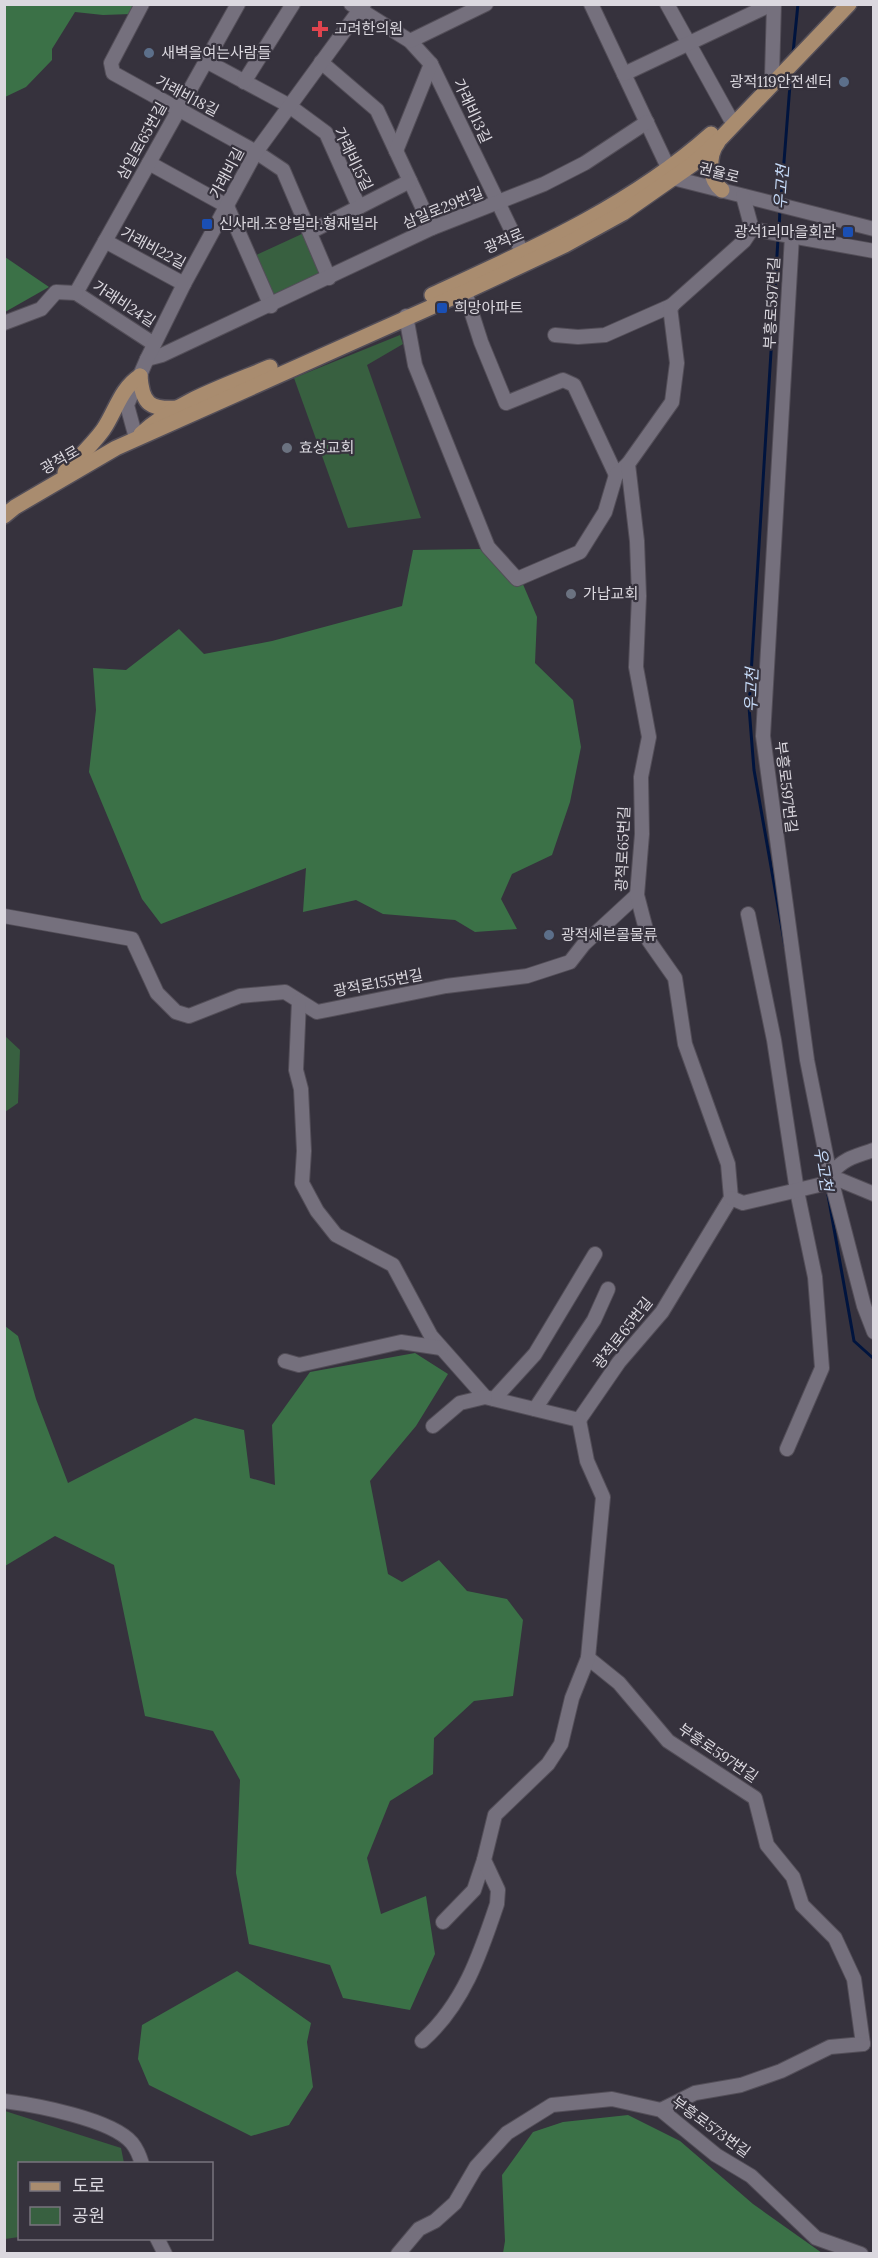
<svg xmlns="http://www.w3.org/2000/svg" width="878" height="2258" viewBox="0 0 878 2258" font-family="Lora,'Noto Sans KR',serif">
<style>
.green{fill:#386040}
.forest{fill:#3b7147}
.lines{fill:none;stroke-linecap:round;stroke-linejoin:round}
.stream{stroke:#00143e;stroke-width:3}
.minor-casing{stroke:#534e58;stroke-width:16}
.major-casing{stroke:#534e58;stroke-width:18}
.minor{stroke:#75707d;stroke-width:14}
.major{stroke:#a98c6f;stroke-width:15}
.health-dot{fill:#e0444e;stroke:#36323d;stroke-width:2}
.service-dot{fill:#5c6f8a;stroke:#36323d;stroke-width:2}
.transit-dot{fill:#1a4fb4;stroke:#36323d;stroke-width:2}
.worship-dot{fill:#6b7280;stroke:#36323d;stroke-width:2}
.labels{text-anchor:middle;stroke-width:4.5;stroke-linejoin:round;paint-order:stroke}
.poi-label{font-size:15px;fill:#dbd8df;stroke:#36323d;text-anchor:start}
.street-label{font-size:15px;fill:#dbd8df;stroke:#36323d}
.water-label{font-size:16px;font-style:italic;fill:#c7dcfa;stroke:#36323d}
</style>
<rect width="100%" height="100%" fill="#36323d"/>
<g class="green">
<polygon points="304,233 322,274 274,299 254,256"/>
<polygon points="400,335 403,344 367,365 421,518 348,528 294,378"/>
<polygon points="5,1036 20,1050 18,1103 5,1112"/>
<polygon points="5,2111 121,2148 124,2163 20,2164 19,2237 5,2239"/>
</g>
<g class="forest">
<polygon points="5,5 134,5 131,14 103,15 75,12 52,49 52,60 26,87 5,97"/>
<polygon points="5,257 49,287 5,312"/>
<polygon points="480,549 522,582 537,617 535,663 573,700 581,747 570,802 552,855 512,874 501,899 517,929 475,932 455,920 383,914 356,900 303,912 306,868 161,924 142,899 89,772 96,710 93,668 126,670 179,629 204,654 272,641 402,606 413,550"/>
<polygon points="5,1326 18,1336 36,1399 68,1483 195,1418 244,1430 250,1478 275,1485 272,1425 310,1372 415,1353 448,1374 416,1426 370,1481 388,1574 402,1582 439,1560 467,1591 507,1599 523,1620 513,1696 474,1701 434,1738 433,1774 390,1801 367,1858 381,1914 426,1896 435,1954 410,2010 343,1998 330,1965 249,1944 236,1873 240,1780 213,1731 145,1716 114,1565 55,1536 5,1566"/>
<polygon points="237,1971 311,2023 307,2042 313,2087 289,2125 251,2136 149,2085 138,2059 142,2025"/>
<polygon points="628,2115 680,2141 753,2204 822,2253 503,2253 505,2241 502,2175 533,2132 563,2122"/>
</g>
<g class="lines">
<g class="stream">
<polyline points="793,53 798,4"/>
<polyline points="781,200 791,72"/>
<polyline points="779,230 780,209"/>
<polyline points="778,239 749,707 754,770 785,946"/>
<polyline points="828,1195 854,1341 874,1359"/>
</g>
<g class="minor-casing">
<g id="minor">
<polyline points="142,4 111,63 113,73 256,152 283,170 329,278"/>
<polyline points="351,4 410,41 431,64 523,254"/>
<polyline points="591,4 673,178 874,229"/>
<polyline points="667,4 730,118"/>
<polyline points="410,41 486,4"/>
<polyline points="206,61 288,105 326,133 359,207"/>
<polyline points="321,62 377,110 432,228"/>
<polyline points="624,74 772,4"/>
<polyline points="772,76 774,4"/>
<polyline points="244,82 293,4"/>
<polyline points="396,151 431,64"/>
<polyline points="149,163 227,206 271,306"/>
<polyline points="752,229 874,251"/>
<polyline points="310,232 410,181"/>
<polyline points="792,236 763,736 807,1060 830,1175 864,1306 874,1332"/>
<polyline points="105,241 184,284"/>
<polyline points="465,292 481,342 506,403 563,380 574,385 616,475"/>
<polyline points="76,293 238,4"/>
<polyline points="76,293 154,344"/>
<polyline points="406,316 415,365 488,547 517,579 580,552 605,512 616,475 628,464"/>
<polyline points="4,323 41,309 56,292 76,293"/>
<polyline points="555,335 578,337 605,335 673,305"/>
<polyline points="147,359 162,355 432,228 544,184 585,163 647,122"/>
<polyline points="136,438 127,405 147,359 184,284 256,152 364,4"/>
<polyline points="748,914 774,1040 797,1191 815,1277 822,1368 787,1449"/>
<polyline points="4,916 132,939 157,993 176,1012 189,1016 240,996 285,992 317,1012 446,986 527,976 570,962 584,944 637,895"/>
<polyline points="299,1001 296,1070 301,1089 304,1151 302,1183 317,1211 336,1235 393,1265 431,1336 485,1397 579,1420 619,1362 662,1312 731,1198 728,1164 685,1044 675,978 649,941 637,895 642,834 641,777 649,737 636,667 639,596 637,541 628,464 672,402 677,363 670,307 744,241 752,229 743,196"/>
<path d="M830 1175C842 1159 855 1156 874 1150"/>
<polyline points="731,1198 743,1203 840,1180 874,1194"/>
<polyline points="285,1361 299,1365 401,1342 441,1348"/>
<polyline points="494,1399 535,1354 595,1254"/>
<polyline points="535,1409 594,1320 608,1289"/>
<polyline points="433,1426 460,1403 485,1397"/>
<polyline points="588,1658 619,1683 668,1741 755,1798 767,1845 793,1877 802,1905 835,1938 854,1979 863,2044"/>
<polyline points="443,1922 474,1890 484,1860"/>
<path d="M422 2041C463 2005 480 1955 497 1904L498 1890 484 1860 495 1815 548 1764 561 1744 572 1698 588 1658 603 1497 587 1461 579 1420"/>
<path d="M4 2101C35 2105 112 2119 132 2143 136 2148 140 2157 142 2164"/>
<polyline points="661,2110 695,2093 741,2085 781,2071 830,2047 863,2044"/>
<polyline points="157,2238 165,2254"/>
<polyline points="398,2254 419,2229 435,2221 455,2203 476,2167 507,2133 552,2105 612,2099 661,2110 716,2155 751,2176 816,2238 861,2254"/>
</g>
</g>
<g class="major-casing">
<g id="major">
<path d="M718 142C707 156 709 180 722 190"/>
<path d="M432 295C530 250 630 206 711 134"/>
<path d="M140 376C142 404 150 410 178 408"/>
<path d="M141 434C175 402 227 385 270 367"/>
<path d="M65 472C78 458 92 445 103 430 116 411 120 389 140 376"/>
<polyline points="4,516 15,507 116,448 465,292 565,245 623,213 693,164 721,138 849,4"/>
</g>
</g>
<use href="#minor" class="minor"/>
<use href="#major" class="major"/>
</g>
<path class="health-dot" d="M317 20h6v6h6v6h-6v6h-6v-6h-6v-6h6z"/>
<g class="service-dot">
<circle cx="149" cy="53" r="6"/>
<circle cx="844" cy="82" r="6"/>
<circle cx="549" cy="935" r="6"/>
</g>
<g class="transit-dot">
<rect x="201" y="218" width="12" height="12" rx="3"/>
<rect x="842" y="226" width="12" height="12" rx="3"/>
<rect x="436" y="302" width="12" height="12" rx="3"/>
</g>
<g class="worship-dot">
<circle cx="287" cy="448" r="6"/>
<circle cx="571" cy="594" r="6"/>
</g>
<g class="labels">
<g class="poi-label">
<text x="334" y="34">고려한의원</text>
<text x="161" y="58">새벽을여는사람들</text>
<text x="832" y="87" text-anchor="end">광적119안전센터</text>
<text x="219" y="229">신사래.조양빌라.형재빌라</text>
<text x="836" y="237" text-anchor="end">광석1리마을회관</text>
<text x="454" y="313">희망아파트</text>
<text x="299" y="453">효성교회</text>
<text x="583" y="599">가납교회</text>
<text x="561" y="940">광적세븐콜물류</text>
</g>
<g class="street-label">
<text transform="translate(187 96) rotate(28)" y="5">가래비18길</text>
<text transform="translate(472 111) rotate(65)" y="5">가래비13길</text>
<text transform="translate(142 141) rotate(-61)" y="5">삼일로65번길</text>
<text transform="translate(353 159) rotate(64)" y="5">가래비15길</text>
<text transform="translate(227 173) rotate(-62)" y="5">가래비길</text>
<text transform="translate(719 173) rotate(14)" y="5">권율로</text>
<text transform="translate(443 208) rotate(-22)" y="5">삼일로29번길</text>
<text transform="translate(504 241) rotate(-23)" y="5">광적로</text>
<text transform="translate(153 248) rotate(28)" y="5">가래비22길</text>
<text transform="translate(772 303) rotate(-87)" y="5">부흥로597번길</text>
<text transform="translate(124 304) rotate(33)" y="5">가래비24길</text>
<text transform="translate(60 460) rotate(-30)" y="5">광적로</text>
<text transform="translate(786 787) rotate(83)" y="5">부흥로597번길</text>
<text transform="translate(623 849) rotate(-88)" y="5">광적로65번길</text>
<text transform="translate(378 983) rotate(-11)" y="5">광적로155번길</text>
<text transform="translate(623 1333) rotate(-52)" y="5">광적로65번길</text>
<text transform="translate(718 1753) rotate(34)" y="5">부흥로597번길</text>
<text transform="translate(711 2127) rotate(36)" y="5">부흥로573번길</text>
</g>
<g class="water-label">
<text transform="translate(781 187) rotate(-86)" y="6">우고천</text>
<text transform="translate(751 690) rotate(-88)" y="6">우고천</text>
<text transform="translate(824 1169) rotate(80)" y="6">우고천</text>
</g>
</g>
<rect width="878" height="2258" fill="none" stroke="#dbd8df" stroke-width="12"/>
<rect x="18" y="2162" width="195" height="78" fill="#36323d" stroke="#78747e" stroke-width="1.5"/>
<rect x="30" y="2182" width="30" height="9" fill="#a98c6f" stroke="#78747e" stroke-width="1.5"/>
<text x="72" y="2192" font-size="18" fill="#dbd8df">도로</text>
<rect x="30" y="2207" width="30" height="18" fill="#386040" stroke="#78747e" stroke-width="1.5"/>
<text x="72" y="2222" font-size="18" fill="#dbd8df">공원</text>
</svg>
